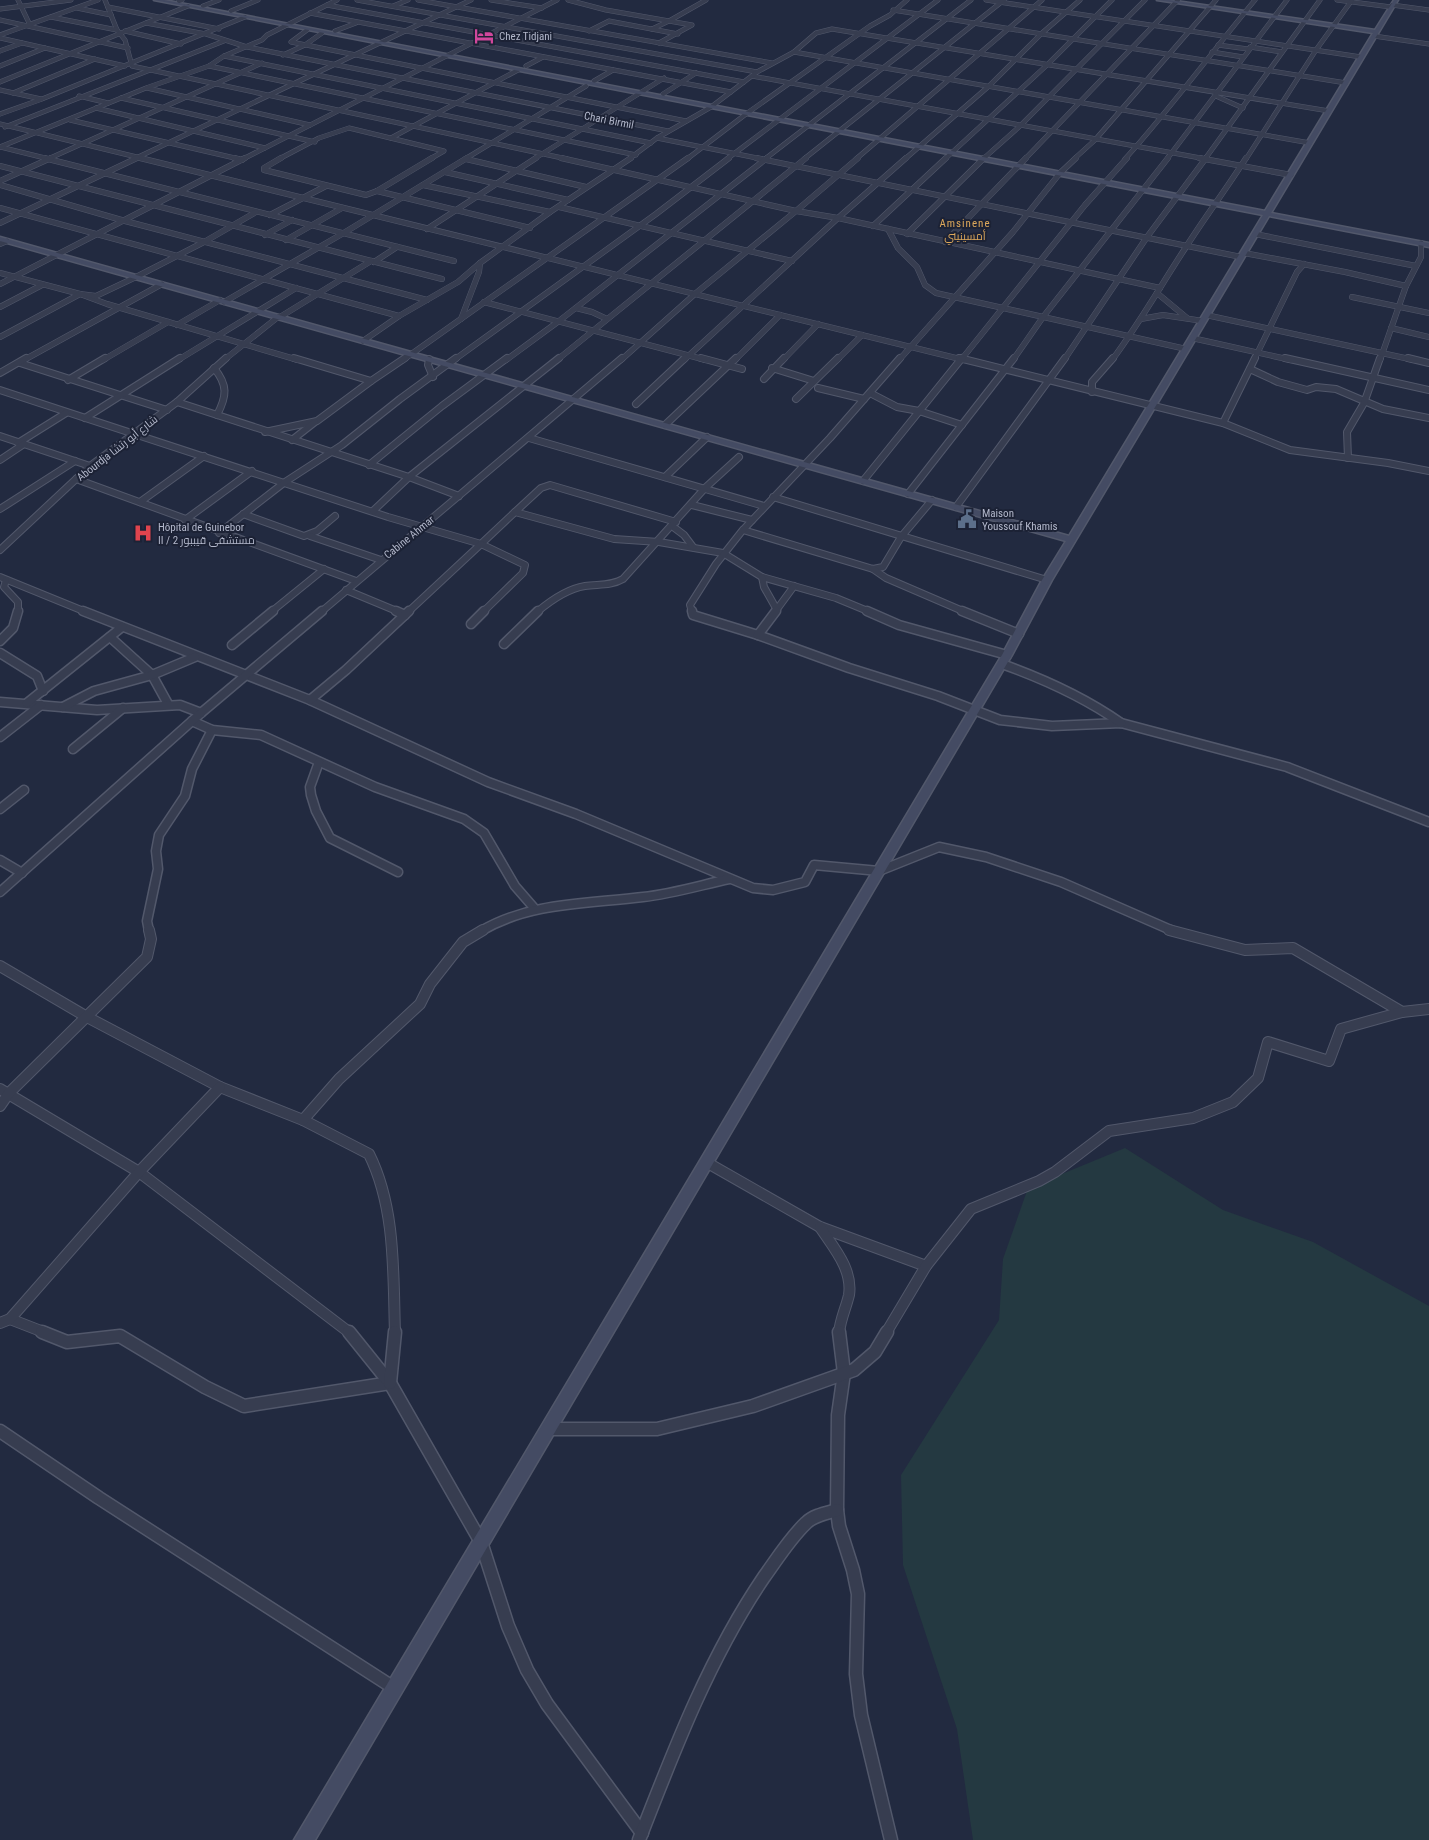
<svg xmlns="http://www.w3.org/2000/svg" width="1429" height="1840" viewBox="0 0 1429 1840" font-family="'Roboto Condensed',Cairo,sans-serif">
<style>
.green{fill:#243941}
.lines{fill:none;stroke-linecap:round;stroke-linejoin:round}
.street-far5-casing{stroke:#52586b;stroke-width:5}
.street-far4-casing{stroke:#52586b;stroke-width:6}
.street-far3-casing{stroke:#52586b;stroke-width:8}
.street-far2-casing{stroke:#52586b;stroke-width:11}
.street-far1-casing{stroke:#52586b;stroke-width:12}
.street-casing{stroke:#52586b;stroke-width:15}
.secondary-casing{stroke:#52586b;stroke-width:3}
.street-far5{stroke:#373d50;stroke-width:4}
.street-far4{stroke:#373d50;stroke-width:5}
.street-far3{stroke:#373d50;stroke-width:6}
.street-far2{stroke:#373d50;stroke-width:8}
.street-far1{stroke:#373d50;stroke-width:10}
.street{stroke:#373d50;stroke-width:12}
.secondary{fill:#444b63;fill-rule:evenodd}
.labels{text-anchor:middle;stroke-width:4;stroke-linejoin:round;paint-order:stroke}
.far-poi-label{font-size:11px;fill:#b3b8cb;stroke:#1c2235;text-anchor:start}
.far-street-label{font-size:11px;fill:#b3b8cb;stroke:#1c2235}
.far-neighbourhood-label{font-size:11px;letter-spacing:1px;fill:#dea95b;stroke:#1c2235}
</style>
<rect width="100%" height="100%" fill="#222a40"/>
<polygon class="green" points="1125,1148 1223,1210 1313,1242 1429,1306 1429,1840 973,1840 957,1729 903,1565 901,1475 999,1320 1003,1259 1028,1188"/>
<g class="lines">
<g class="street-far5-casing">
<g id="street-far5">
<polyline points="18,0 30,25"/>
<polyline points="105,0 117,30 125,40 132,66 567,159"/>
<polyline points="357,0 757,72"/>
<polyline points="418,0 772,63"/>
<polyline points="491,0 542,8"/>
<polyline points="568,0 606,10 669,21 706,0"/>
<polyline points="986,0 1361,57"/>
<polyline points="1337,0 1391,7"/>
<polyline points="179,1 182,0"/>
<polyline points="327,5 744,82"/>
<polyline points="1392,5 1429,10"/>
<polyline points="203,6 219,0"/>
<polyline points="393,6 408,0"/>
<polyline points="108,7 219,29"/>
<polyline points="77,8 111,15"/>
<polyline points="0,9 71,0"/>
<polyline points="893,10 1346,83"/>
<polyline points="231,11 258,0"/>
<polyline points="310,13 731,92"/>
<polyline points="51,17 117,30"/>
<polyline points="0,20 128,48"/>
<polyline points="146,23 206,34 247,47 668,131"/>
<polyline points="652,29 669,21 692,25 659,43"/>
<polyline points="307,30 291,42 686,121"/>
<polyline points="125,31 181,44"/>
<polyline points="335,31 356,23"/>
<polyline points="589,31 609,21 678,34"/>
<polyline points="0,35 98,0"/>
<polyline points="1374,36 1429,44"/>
<polyline points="0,38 125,66"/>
<polyline points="1218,45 1248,49"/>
<polyline points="1250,47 1282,52"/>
<polyline points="0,51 22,43"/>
<polyline points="794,52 816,33 832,29 1329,111"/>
<polyline points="1212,52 1243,57"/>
<polyline points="283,55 305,45 322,33"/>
<polyline points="224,56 651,143"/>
<polyline points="0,66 45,48"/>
<polyline points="209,66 636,155"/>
<polyline points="526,66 543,57"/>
<polyline points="752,76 1206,159"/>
<polyline points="594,81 613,70"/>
<polyline points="0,82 188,6"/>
<polyline points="147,88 310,125"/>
<polyline points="0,90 41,99"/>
<polyline points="13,93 95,59"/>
<polyline points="663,94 696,73"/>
<polyline points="79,96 108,103"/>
<polyline points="1218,97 1243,108"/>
<polyline points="121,98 315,142"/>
<polyline points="96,108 265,148"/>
<polyline points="0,114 42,99 245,17"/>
<polyline points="70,120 239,159"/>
<polyline points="0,124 145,159"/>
<polyline points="5,127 224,41"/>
<polyline points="391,138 518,70"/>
<polyline points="657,138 762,159"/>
<polyline points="0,147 49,159"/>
<polyline points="0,147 146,88 209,66 224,56 262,40 267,35 337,0"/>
<polyline points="48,159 262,63"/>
<polyline points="134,159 471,0"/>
<polyline points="243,159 557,0"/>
<polyline points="279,159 319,138 349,128 444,151 430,159"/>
<polyline points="465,159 586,86"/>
<polyline points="534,159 664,78"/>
<polyline points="629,159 657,138 711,107 757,72 794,52 1310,143"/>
<polyline points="687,159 746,114 870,26 890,15 907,0"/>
<polyline points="727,159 938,0"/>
<polyline points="765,159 971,0"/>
<polyline points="804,159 1004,0"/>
<polyline points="856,159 1042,0"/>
<polyline points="905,159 989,86 1041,34 1080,0"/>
<polyline points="945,159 1047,65 1112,0"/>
<polyline points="983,159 1020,126 1145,0"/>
<polyline points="1025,159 1178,0"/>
<polyline points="1074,159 1095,140 1216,0"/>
<path d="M1125 159C1171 108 1211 53 1255 0"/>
<polyline points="1167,159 1287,0"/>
<polyline points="1205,159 1320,0"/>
<polyline points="1246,159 1316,50 1352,0"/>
</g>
</g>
<g class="street-far4-casing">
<g id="street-far4">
<polyline points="44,158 454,261"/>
<polyline points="140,158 964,360"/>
<polyline points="234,158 242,160"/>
<polyline points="281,158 264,168 264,170 366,195 377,191 432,158"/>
<polyline points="561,158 796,211 858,158"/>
<polyline points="756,158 1241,257"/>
<polyline points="1199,158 1291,175"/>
<polyline points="466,159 586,187"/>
<polyline points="0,166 442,279"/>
<polyline points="445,172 568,200"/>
<polyline points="0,181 51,158"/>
<polyline points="0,185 125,221 427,300"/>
<polyline points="423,185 550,212"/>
<polyline points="377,191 530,228"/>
<polyline points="559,207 792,261"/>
<polyline points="0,208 399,316"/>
<polyline points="270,215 326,186"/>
<polyline points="0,223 137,158"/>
<polyline points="873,226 946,158"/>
<polyline points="427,229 536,158"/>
<polyline points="888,229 898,248 917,267 925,285 936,293 1186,349"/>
<polyline points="907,234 984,158"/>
<polyline points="1255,234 1416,266"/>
<polyline points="265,235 292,220"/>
<polyline points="286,240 342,208"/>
<polyline points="945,242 1026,158"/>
<polyline points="0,244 7,241"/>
<polyline points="1244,253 1345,272 1406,286"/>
<polyline points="374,262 397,247"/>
<polyline points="0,273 80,294 107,304 298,360"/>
<polyline points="0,284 245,158"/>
<polyline points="1157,293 1187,318"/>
<polyline points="1352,297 1429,313"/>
<polyline points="224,302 342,234 467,158"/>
<polyline points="484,302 706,360"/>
<polyline points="0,307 42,285"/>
<polyline points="576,308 592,312 607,319"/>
<polyline points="1206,315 1414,360"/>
<polyline points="280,317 371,261"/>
<polyline points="461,319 479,272 480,263"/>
<polyline points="1141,319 1163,315 1203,321"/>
<polyline points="177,325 220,300"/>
<polyline points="1391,328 1429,337"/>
<polyline points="0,337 80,294 96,296 136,277 204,242 256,212"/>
<polyline points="1192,338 1291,360"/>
<polyline points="363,341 399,316 458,282 480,263 550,212 631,158"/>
<polyline points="24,360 162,284"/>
<polyline points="103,360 168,322"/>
<polyline points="178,360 296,288"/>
<polyline points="224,360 278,317"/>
<polyline points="403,360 688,158"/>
<polyline points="454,360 656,214 729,158"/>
<polyline points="506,360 559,321 767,158"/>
<polyline points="557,360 806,158"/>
<polyline points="621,360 696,293 796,211 838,218 1160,288"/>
<polyline points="684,360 838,218 906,158"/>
<polyline points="735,360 780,315"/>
<polyline points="783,360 818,324"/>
<polyline points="837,360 862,335"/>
<polyline points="899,360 1013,232 1060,173 1076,158"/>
<polyline points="961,360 1085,205 1127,158"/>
<polyline points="1013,360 1043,317 1168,158"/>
<polyline points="1064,360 1147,237 1206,158"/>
<path d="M1112 360C1139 324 1161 285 1186 247 1205 217 1227 188 1246 158"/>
<polyline points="1254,360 1297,272 1304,264"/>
<polyline points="1380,360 1406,286 1421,257 1421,243"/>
</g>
</g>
<g class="street-far3-casing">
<g id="street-far3">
<polyline points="294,358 371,381 405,358"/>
<polyline points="701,358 742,369"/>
<polyline points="959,358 1223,423 1290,450 1388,463 1429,471"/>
<polyline points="1285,358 1429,390"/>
<polyline points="1408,358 1429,363"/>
<polyline points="429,359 428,365 433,377"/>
<polyline points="20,363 167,410"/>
<path d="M214 368C228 385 227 396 217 415"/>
<polyline points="772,368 814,381"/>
<polyline points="1250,369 1278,382 1307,390 1316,387 1336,389 1383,409 1429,418"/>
<polyline points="0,373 26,358"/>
<polyline points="764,379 784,358"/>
<polyline points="68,380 105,358"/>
<polyline points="818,388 864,399"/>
<polyline points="0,390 388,517 481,544 515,512 614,539 659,542 723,553 762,577 836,598 870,612"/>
<polyline points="1092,392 1092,382 1113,358"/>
<polyline points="870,393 897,407 919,411 962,425"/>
<polyline points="796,399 838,358"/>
<polyline points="177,402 409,477 459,496"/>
<polyline points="636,404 685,358"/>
<polyline points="85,418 180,358"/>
<polyline points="1223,423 1255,358"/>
<polyline points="665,425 736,358"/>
<polyline points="265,432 317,421 371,381"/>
<polyline points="0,436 90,466"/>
<polyline points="529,438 764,506"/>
<polyline points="292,440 315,422"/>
<polyline points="18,443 66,413"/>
<polyline points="1348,458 1347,432 1364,403 1380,358"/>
<polyline points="0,460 24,444"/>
<polyline points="369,465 442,406 507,358"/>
<polyline points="665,477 707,437"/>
<polyline points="76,479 356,581"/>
<polyline points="863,481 962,358"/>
<polyline points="908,494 1014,358"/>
<polyline points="773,497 1047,580"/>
<polyline points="140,502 204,456"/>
<polyline points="692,505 752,520"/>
<polyline points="956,507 1065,358"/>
<polyline points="0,509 75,461"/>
<polyline points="373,511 409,477 559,358"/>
<polyline points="515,512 541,488 550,485 676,522"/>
<polyline points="243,514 304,536 317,531 335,516"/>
<polyline points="185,520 252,471"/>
<polyline points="672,526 684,535 693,547"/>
<polyline points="743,530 873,569 883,567 901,537 932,500"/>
<polyline points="219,533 285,482 342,445 400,399 456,358"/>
<polyline points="310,536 381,560"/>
<polyline points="0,550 90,466 177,402 226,358"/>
<polyline points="873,569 886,578 965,612"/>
<polyline points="0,577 86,612"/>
<polyline points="762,577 764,587 777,610"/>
<polyline points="6,580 4,587 18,602 18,612"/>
<polyline points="346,590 399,612"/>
<polyline points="271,612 324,569"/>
<polyline points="321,612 622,358"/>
<polyline points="408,612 481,544 525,565 523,573 483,612"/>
<path d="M537 612C550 601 566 589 585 586 598 584 611 586 623 579L705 488 739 457"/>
<polyline points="692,612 690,605 716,564 742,531 830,438 900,358"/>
<polyline points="775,612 794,586"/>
</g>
</g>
<g class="street-far2-casing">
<g id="street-far2">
<polyline points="83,611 310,700 488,782 576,814 753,888 773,890 805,882 814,865 879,871 939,847 986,857 1061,882 1173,931"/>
<polyline points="396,611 405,615"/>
<polyline points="692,611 693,615 758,635"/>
<polyline points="776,611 758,635 849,668 938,696 1000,720 1052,726 1121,723 1287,767 1429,822"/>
<polyline points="867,611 899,625 1007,655"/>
<polyline points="962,611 1019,634"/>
<polyline points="471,624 484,611"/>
<polyline points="110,637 152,675 168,704"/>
<polyline points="0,641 13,628 18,611"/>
<polyline points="504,644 538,611"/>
<polyline points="232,645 273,611"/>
<polyline points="0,653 37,676 43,691"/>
<path d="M1002 664C1044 679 1084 697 1121 723"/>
<polyline points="310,700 346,670 409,611"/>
<polyline points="0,702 97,710 180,705 201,713"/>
<polyline points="27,703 122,627"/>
<polyline points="63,707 94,691 152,675 195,657"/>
<polyline points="192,721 212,730 261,735 375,787 464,819 484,833 515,886 535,909"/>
<polyline points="0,737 41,705"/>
<polyline points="73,749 123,708"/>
<polyline points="319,762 310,787 311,795 316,811 330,838 398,872"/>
<polyline points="0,809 24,790"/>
<polyline points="0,860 22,873"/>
<polyline points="0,892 201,713 322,611"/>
<polyline points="149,931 147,921 158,869 156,851 159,835 185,796 192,769 212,730"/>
<path d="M481 931C530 902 588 904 643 897 672 894 701 885 729 879"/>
</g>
</g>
<g class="street-far1-casing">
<g id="street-far1">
<polyline points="1169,930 1245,950 1293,948 1402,1012"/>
<path d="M0 966 87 1017 220 1087 303 1120 369 1154C396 1208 393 1274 395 1333"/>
<polyline points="0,1089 139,1172 350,1333"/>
<polyline points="0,1106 9,1093 147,957 151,939 149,930"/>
<polyline points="303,1120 339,1079 420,1004 430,984 463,942 483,930"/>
<polyline points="706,1162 820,1227 926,1266"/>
<path d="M820 1227C833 1247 853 1269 849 1295 846 1308 840 1320 839 1333"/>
<polyline points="10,1319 46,1333"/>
<polyline points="0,1323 10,1319 139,1172 220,1087"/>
<polyline points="886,1333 926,1266 971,1209 1039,1181 1055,1172 1109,1131 1193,1118 1233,1102 1258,1078 1268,1042 1329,1061 1341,1029 1402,1012 1429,1009"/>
</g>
</g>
<g class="street-casing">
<g id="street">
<polyline points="42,1332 67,1342 120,1336 205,1387 244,1406 390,1383"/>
<polyline points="349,1332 390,1383 481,1542 508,1626 527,1670 547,1704 642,1833"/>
<polyline points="839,1332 844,1373 838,1415 837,1510 839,1526 853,1570 858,1594 856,1674 861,1715 891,1840"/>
<polyline points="390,1383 395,1332"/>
<polyline points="548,1429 657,1429 753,1406 854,1370 875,1352 887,1332"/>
<polyline points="0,1431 99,1498 394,1688"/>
<path d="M639 1840C674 1750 709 1658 764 1577 777 1559 790 1538 806 1523 814 1515 827 1513 837 1510"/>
</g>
</g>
<g class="secondary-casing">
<polygon id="secondary" points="154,0 164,0 1265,211 1373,33 1157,0 1169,0 1375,30 1394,0 1398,0 1271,213 1429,243 1429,247 1269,216 1052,580 1012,655 315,1840 294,1840 1002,655 1042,580 1066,541 0,241 0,237 1069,536 1263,215"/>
</g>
<use href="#street-far5" class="street-far5"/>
<use href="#street-far4" class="street-far4"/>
<use href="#street-far3" class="street-far3"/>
<use href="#street-far2" class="street-far2"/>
<use href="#street-far1" class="street-far1"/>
<use href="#street" class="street"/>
<use href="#secondary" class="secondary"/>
</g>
<defs>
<g id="hotel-bare" transform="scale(1.5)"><path d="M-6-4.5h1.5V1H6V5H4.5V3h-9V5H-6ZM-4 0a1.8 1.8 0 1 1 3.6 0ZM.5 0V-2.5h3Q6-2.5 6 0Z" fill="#d1479c" stroke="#1c2235" stroke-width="2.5" paint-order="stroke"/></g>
<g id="civic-bare" transform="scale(1.5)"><path d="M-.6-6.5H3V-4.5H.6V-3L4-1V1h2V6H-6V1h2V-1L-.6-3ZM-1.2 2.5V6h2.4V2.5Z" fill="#5c6f8a" stroke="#1c2235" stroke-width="2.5" paint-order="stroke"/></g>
<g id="hospital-bare" transform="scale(1.5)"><path d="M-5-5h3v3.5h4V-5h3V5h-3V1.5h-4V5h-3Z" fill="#e0444e" stroke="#1c2235" stroke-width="2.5" paint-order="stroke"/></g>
</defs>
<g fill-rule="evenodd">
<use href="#hotel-bare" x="484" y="36"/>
<use href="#civic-bare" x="967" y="519"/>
<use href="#hospital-bare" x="143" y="533"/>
</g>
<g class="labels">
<g class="far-poi-label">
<text x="499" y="40">Chez Tidjani</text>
<text x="982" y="517">Maison<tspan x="982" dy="13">Youssouf Khamis</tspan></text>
<text x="158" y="531">Hôpital de Guinebor<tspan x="158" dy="13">II / مستشفى قيببور 2</tspan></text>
</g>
<g class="far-street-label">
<text transform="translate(609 120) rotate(11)" y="4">Chari Birmil</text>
<text transform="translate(117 448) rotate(-38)" y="4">Abourdja شارع أبو رتشا</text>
<text transform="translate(409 537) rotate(-39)" y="4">Cabine Ahmar</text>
</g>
<g class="far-neighbourhood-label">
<text x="965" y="227">Amsinene<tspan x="965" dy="13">أمسينيني</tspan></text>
</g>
</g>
</svg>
